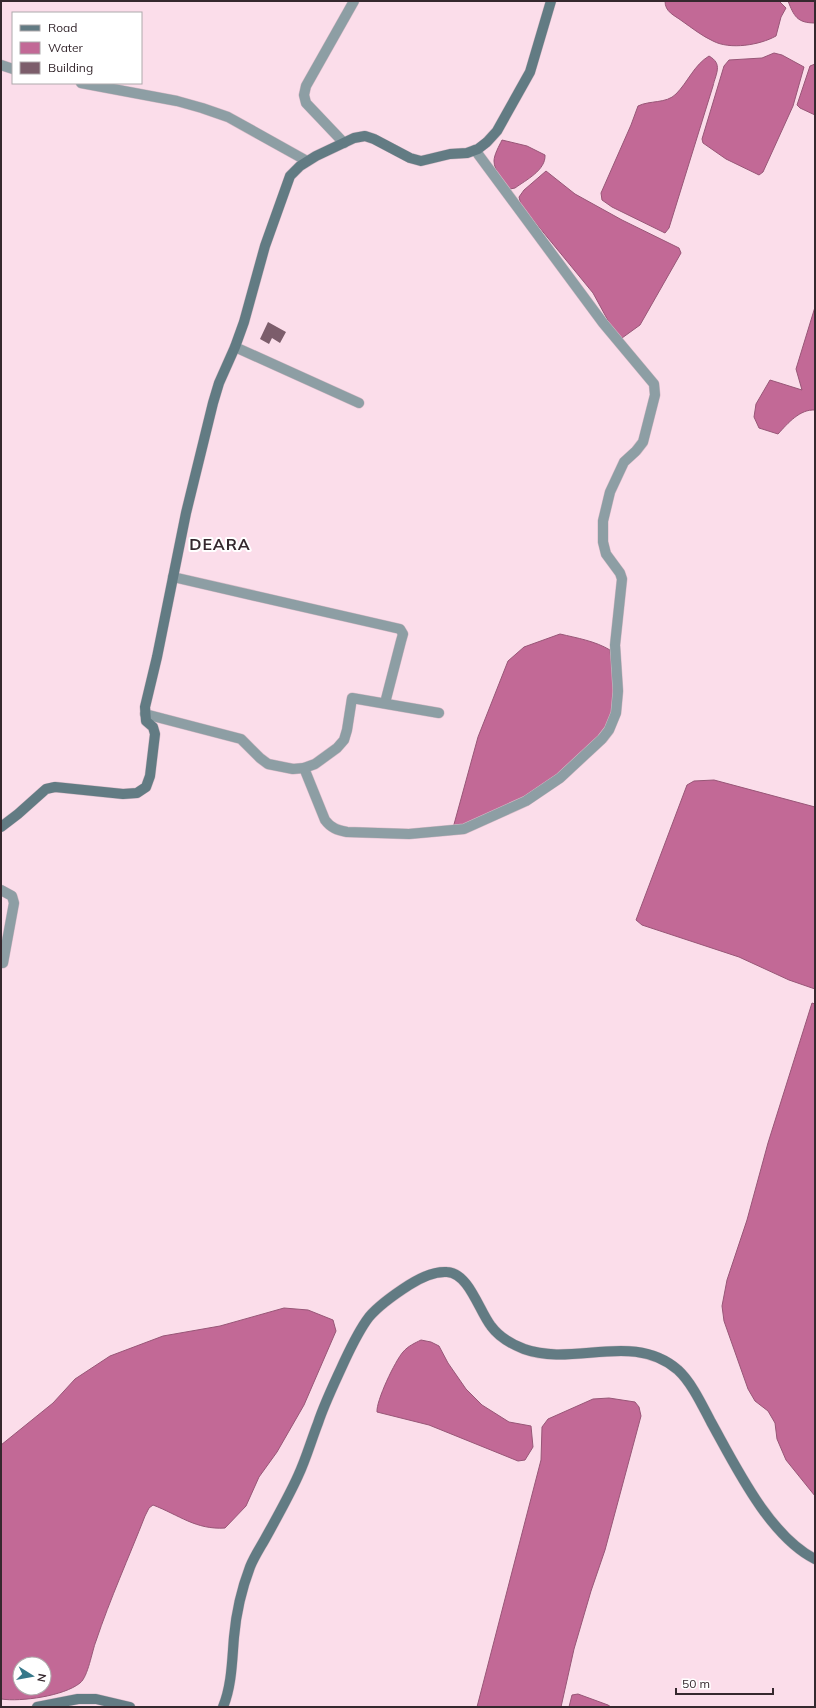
<svg xmlns="http://www.w3.org/2000/svg" width="816" height="1708" viewBox="0 0 816 1708" font-family="Mulish,sans-serif">
<style>
.water{fill:#c26996;stroke:#985677;fill-rule:evenodd}
.building{fill:#7c5d6b}
.lines{fill:none;stroke-linecap:round;stroke-linejoin:round}
.street-casing{stroke:#d7bcc8;stroke-width:11}
.secondary-casing{stroke:#d7bcc8;stroke-width:11}
.street{stroke:#8d9ea4;stroke-width:10}
.secondary{stroke:#627b83;stroke-width:10}
.labels{text-anchor:middle;stroke-width:4;stroke-linejoin:round;paint-order:stroke}
.district-label{font-size:16px;font-weight:bold;letter-spacing:1px;fill:#35282e;stroke:#fff}
</style>
<rect width="100%" height="100%" fill="#fbddea"/>
<g class="water">
<path d="M665 1H779L786 8 781 17 776 36C760 45 730 50 713 41 702 36 692 28 682 21 674 15 665 12 665 1Z"/>
<path d="M788 1H815V23C797 23 794 16 788 1Z"/>
<polygon points="774,53 782,55 804,67 793,106 763,172 759,175 726,159 703,143 702,139 724,66 729,60 762,58"/>
<path d="M709 56C723 64 716 73 713 86L669 228 665 233 612 207 602 200 601 193 631 125 638 106C650 100 666 104 676 94 688 82 694 65 709 56Z"/>
<polygon points="815,64 815,115 800,108 797,105 810,66"/>
<path d="M502 140 527 146 545 155C546 170 526 180 515 188L510 189C504 182 494 171 494 161 494 155 499 146 502 140Z"/>
<polygon points="546,171 575,194 622,220 679,248 681,253 640,325 622,338 611,326 593,293 521,205 519,197 524,190"/>
<path d="M815 307V410C800 409 788 423 778 434L759 428 754 417 756 404 770 380 802 390 796 369Z"/>
<path d="M560 634C577 638 595 641 610 650L614 696 611 719 601 736 553 781 524 800 453 828 478 737 508 661 524 647Z"/>
<polygon points="714,780 815,807 815,989 789,980 739,957 642,925 636,920 687,785 694,781"/>
<polygon points="812,1003 815,1004 815,1496 786,1460 777,1439 775,1423 768,1411 755,1401 748,1389 724,1321 722,1306 727,1280 747,1220 768,1143"/>
<path d="M284 1308 308 1310 333 1320 336 1331 304 1405 277 1452 259 1477 246 1506 225 1528C196 1530 179 1515 153 1505L149 1508 145 1516C129 1557 110 1599 96 1641 92 1651 88 1677 80 1683 64 1696 21 1702 1 1699V1445L53 1403 75 1379 110 1356 163 1336 220 1326ZM20 1664H44V1688H20Z"/>
<path d="M421 1340 431 1342 439 1346 448 1363 466 1389 482 1405 509 1422 531 1426 533 1447 525 1460 518 1461 429 1425 377 1412C376 1401 395 1361 403 1352 408 1346 415 1343 421 1340Z"/>
<polygon points="609,1398 635,1402 639,1407 641,1416 605,1550 591,1591 574,1649 561,1707 477,1707 541,1460 542,1427 548,1419 593,1399"/>
<polygon points="578,1694 608,1705 611,1707 569,1707 572,1695"/>
</g>
<polygon class="building" points="268,322 286,332 280,343 272,338 269,344 260,339"/>
<g class="lines">
<g class="street-casing">
<g id="street">
<polyline points="1,65 13,69"/>
<polyline points="81,83 177,101 202,108 228,117 307,161"/>
<polyline points="344,143 306,103 304,95 306,86 354,1"/>
<polyline points="235,347 359,403"/>
<polyline points="173,577 400,629 403,634 401,641 385,703"/>
<polyline points="145,714 241,739 260,758 268,764 293,769 304,768 315,764 337,748 344,740 347,730 352,698 439,713"/>
<path d="M304 768 325 820C331 828 337 830 347 832L409 834 464 829 526 801 560 778 602 739 609 730 616 713 618 691 615 645 622 579 620 573 606 554 603 542V521L610 492 624 462 636 451 643 442 655 395 654 384 603 323 475 150"/>
<polyline points="1,890 12,896 14,903 3,963"/>
</g>
</g>
<g class="secondary-casing">
<g id="secondary">
<polyline points="1,827 18,814 46,789 55,787 123,794 137,793 146,787 150,776 155,734 153,727 146,721 145,707 157,657 186,513 213,403 219,383 235,347 244,322 265,246 290,176 300,166 316,156 354,138 365,136 374,139 410,158 421,161 450,154 467,153 478,149 487,142 497,131 530,72 551,1"/>
<polyline points="37,1707 78,1699 96,1699 130,1707"/>
<path d="M223 1707C232 1685 232 1660 234 1637 236 1614 242 1588 250 1567 254 1557 260 1548 265 1539 276 1519 288 1498 298 1476 306 1459 311 1441 318 1423 325 1402 335 1382 344 1362 351 1347 359 1330 369 1317 380 1304 395 1294 409 1285 420 1278 433 1271 447 1272 469 1273 479 1311 491 1326 499 1337 511 1344 524 1349 574 1367 633 1331 678 1370 692 1383 702 1405 711 1422 735 1465 769 1536 815 1559"/>
</g>
</g>
<use href="#street" class="street"/>
<use href="#secondary" class="secondary"/>
</g>
<g class="labels">
<g class="district-label">
<text x="220" y="550">DEARA</text>
</g>
</g>
<rect width="816" height="1708" fill="none" stroke="#35282e" stroke-width="4"/>
<rect x="12" y="12" width="130" height="72" fill="#ffffff" stroke="#aea9ab"/>
<rect x="20" y="25" width="20" height="6" fill="#627b83" stroke="#aea9ab"/>
<text x="48" y="32" font-size="12" fill="#35282e">Road</text>
<rect x="20" y="42" width="20" height="12" fill="#c26996" stroke="#aea9ab"/>
<text x="48" y="52" font-size="12" fill="#35282e">Water</text>
<rect x="20" y="62" width="20" height="12" fill="#7c5d6b" stroke="#aea9ab"/>
<text x="48" y="72" font-size="12" fill="#35282e">Building</text>
<g transform="translate(32 1676) rotate(101)"><circle r="19" fill="#ffffff" stroke="#aea9ab"/>
<path d="M0-3L7 15L0 10L-7 15Z" fill="#36788a"/>
<text y="-6" font-size="11" font-weight="bold" text-anchor="middle" fill="#35282e">N</text>
</g>
<path d="M676 1688v6h97v-6" fill="none" stroke="#35282e" stroke-width="2"/>
<text x="682" y="1688" font-size="12" fill="#35282e" stroke="#ffffff" stroke-width="3" paint-order="stroke">50 m</text>
</svg>
